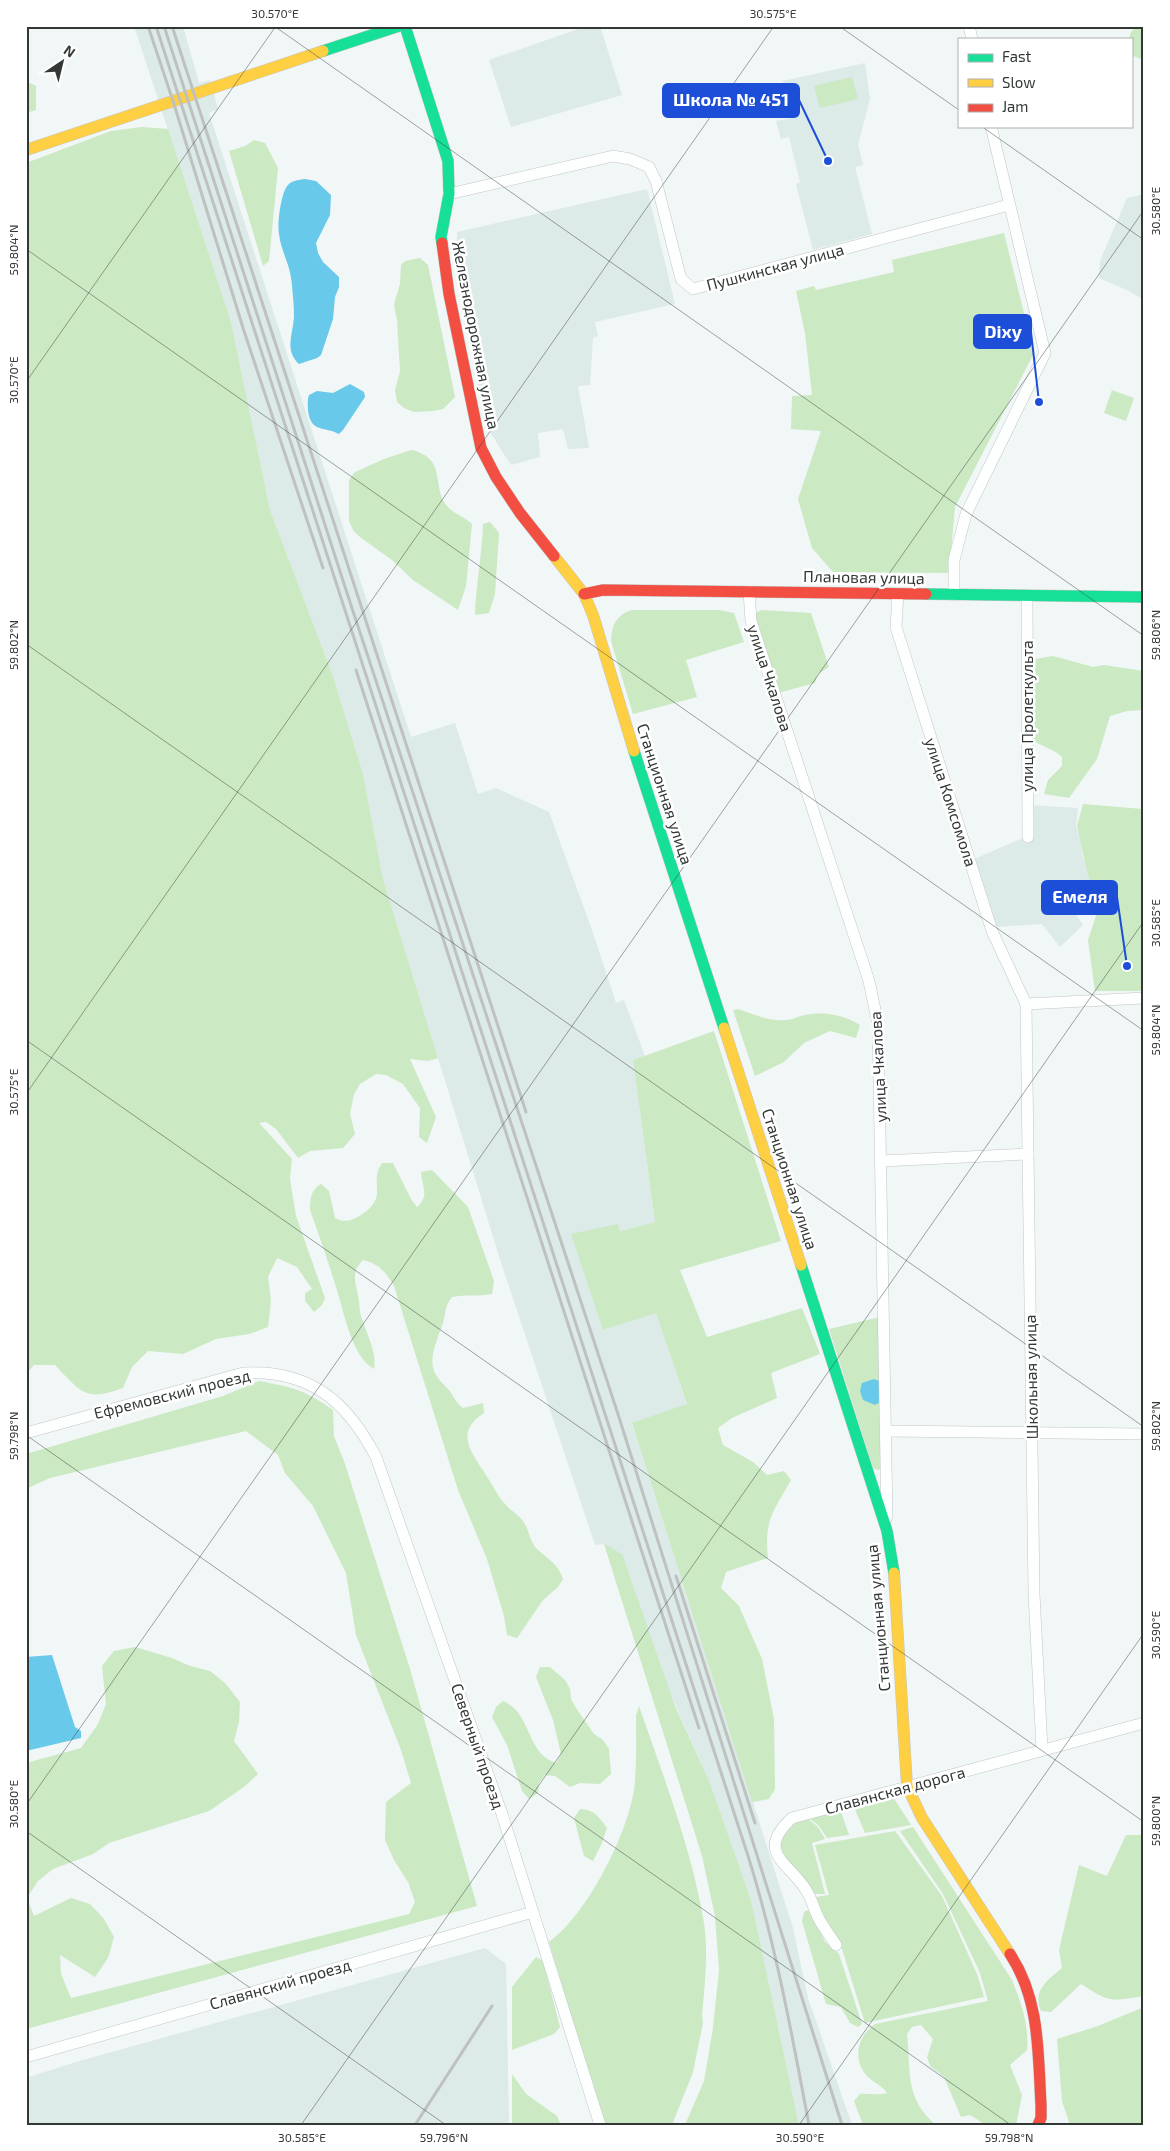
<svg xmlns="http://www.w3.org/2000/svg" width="1170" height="2151" viewBox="0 0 1170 2151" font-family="'Exo 2',sans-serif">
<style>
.built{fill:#dceae8}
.green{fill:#cbe9c3}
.water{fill:#68c9ea}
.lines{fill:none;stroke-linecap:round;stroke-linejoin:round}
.street-casing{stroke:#c2c6c6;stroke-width:12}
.fast-casing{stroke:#c2c6c6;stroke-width:12}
.slow-casing{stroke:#c2c6c6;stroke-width:12}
.jam-casing{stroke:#c2c6c6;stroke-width:12}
.street{stroke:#fdfefe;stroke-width:11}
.fast{stroke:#16e098;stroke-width:11}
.slow{stroke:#ffcf43;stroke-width:11}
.jam{stroke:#f24e42;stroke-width:11}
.rail{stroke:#bfc0c0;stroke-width:3}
.ticks{fill:none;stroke:#333837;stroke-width:1;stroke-opacity:0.45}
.labels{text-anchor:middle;stroke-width:5;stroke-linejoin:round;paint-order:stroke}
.street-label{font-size:16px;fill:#333837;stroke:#fff}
.leader{fill:none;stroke:#1d4ed8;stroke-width:2}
.callout-dot{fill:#1d4ed8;stroke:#fff;stroke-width:2}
.callout{fill:#1d4ed8;stroke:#1d4ed8;stroke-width:2}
.callout-label{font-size:18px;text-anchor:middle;font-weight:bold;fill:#fff}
.neatline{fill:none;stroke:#333837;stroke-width:2}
.ticks-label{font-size:12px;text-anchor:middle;fill:#333837}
</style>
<rect width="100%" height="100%" fill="#f1f6f6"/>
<g class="built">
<polygon points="134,26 183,26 199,83 210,80 218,109 209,113 411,737 455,723 478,794 496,788 549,812 593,933 616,1003 624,1000 645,1056 633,1060 655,1222 620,1231 618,1224 603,1330 656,1312 687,1405 632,1424 793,1928 808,1998 852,2125 799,2125 751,1900 710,1783 604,1544 595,1545 498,1253 383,879 363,774 333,676 270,510 231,322"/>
<polygon points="587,26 600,26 622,95 511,127 489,60"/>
<polygon points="865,63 870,99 858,145 863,165 855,167 872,234 813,250 796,184 800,182 789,137 781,139 776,121 791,118 783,81"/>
<polygon points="647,189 675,304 595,322 598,336 593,338 590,385 578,386 589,448 568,449 563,429 538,433 540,457 511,465 486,426 456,265 457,232"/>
<polygon points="1144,194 1144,300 1127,290 1099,278 1100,261 1127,198"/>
<polygon points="1028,805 1078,808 1076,826 1081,844 1082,854 1098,907 1075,913 1083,925 1060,947 1042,924 995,927 972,860 1025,837"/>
<polygon points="485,1948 506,1964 509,2125 26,2125 26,2078 76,2062"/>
</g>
<g class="green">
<polygon points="1137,26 1144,26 1144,60 1131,55 1131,39 1129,38 1131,32"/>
<polygon points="852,77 858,99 820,108 814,86"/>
<polygon points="26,81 36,86 36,110 26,113"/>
<path d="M142 127 168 129 231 322 270 510 333 676 363 774 383 879 438 1058 428 1061 410 1059 436 1117 427 1143 419 1137 420 1108 403 1084 386 1075 376 1074 360 1084 354 1094 350 1114 355 1134 343 1148 310 1151 298 1158 276 1129 266 1122 259 1123 292 1159 290 1179 296 1216 325 1298 322 1305 314 1312 305 1301V1293L312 1289 297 1267 277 1258 268 1277 271 1301 268 1327 249 1334 216 1339 183 1354 148 1351 132 1367 123 1388C85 1402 81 1392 55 1365H34L26 1374V163L111 131Z"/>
<polygon points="254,140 265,143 278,168 269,261 263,266 229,151 245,146"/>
<polygon points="1004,233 1034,353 955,507 949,573 833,572 812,548 798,499 821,431 791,429 792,396 812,395 805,333 796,291 814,286 816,290 894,272 892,260"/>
<polygon points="420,258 428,265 455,397 443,409 433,411 414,412 404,408 397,402 395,390 400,371 397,320 394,304 400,284 401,265 405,261"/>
<polygon points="1112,390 1134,398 1126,421 1104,413"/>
<path d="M411 450C448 458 431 487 447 506 452 513 465 517 472 524L466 586 458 610 413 580 392 560 360 537 353 530 349 521V480L355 472 384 459Z"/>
<path d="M490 522 499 533 495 594 489 613 475 615C476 584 482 555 483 524Z"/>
<path d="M632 610H719L734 613 744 642 686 660 697 697 633 714 611 641C612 625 616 615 632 610Z"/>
<polygon points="761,610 811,613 829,667 818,674 815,683 778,693 755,620 756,613"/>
<path d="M1053 656 1093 667 1104 665 1144 671V710L1127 711 1110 716 1097 759 1069 798 1044 794 1048 780 1062 766V757C1053 748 1041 747 1032 739L1035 659Z"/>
<polygon points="1083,804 1143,809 1144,991 1095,991 1088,940 1099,907 1087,872 1077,826"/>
<path d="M738 1009C752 1014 771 1022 786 1020 792 1020 799 1016 805 1015 823 1011 845 1015 860 1025L856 1038 830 1031 804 1043 784 1062 755 1076 733 1010Z"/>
<path d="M714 1031 781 1241 680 1270 707 1337 802 1308 820 1354 771 1373 777 1398 732 1418 718 1428 723 1445 753 1462 767 1475 784 1471 791 1480C773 1512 764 1520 768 1558L726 1572 721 1588 739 1606 762 1659 774 1719 775 1789 769 1799 752 1802 632 1423 687 1404 656 1313 603 1330 571 1234 618 1224 620 1231 655 1222 633 1060Z"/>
<path d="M382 1163H393L411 1199 417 1207C430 1195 422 1187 421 1172L432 1170 468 1207 494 1281 492 1294C478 1297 465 1294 452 1297 444 1306 446 1315 442 1326 437 1340 427 1361 436 1375 439 1380 444 1385 449 1390 454 1397 456 1403 463 1408L483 1403 484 1413C451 1434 475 1456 489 1480 495 1489 498 1497 506 1505 511 1511 518 1514 523 1521 529 1529 529 1540 536 1548 547 1559 558 1563 563 1579L558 1587 543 1600 517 1638 507 1635 504 1616 487 1559 458 1490 394 1286C386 1272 379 1264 363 1260 351 1272 355 1280 358 1296 360 1304 359 1312 362 1319 367 1335 377 1352 374 1369 351 1356 344 1311 336 1287 328 1261 319 1235 310 1210 310 1198 311 1190 321 1184L329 1191 335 1218C345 1223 351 1221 361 1215 390 1196 368 1184 382 1163Z"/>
<polygon points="880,1317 882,1469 878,1470 873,1468 829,1329"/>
<path d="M259 1381C292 1387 305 1390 333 1410L334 1436 345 1464 410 1669 477 1906 26 2029V1763L81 1748 98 1724 106 1704 102 1666 114 1651 135 1647 172 1658 190 1666 210 1671 225 1683 240 1702 239 1722 234 1741 258 1774 244 1787 209 1811 109 1843 93 1854 53 1869 38 1881 27 1898 34 1916 71 1898 90 1904 104 1919 114 1937 108 1958 95 1977 60 1955 61 1974 71 1998 409 1914 415 1902 408 1882 394 1860 385 1840 386 1802 411 1783 401 1750 356 1635 346 1573 313 1506 285 1473 278 1455 246 1431 50 1478 26 1489V1454L223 1396Z"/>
<polygon points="604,1544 622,1554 675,1706 710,1783 751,1900 799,2125 685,2125 704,2081 713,2028 719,1970 715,1916 702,1856"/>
<path d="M540 1667H550L565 1680 570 1689 571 1699 576 1708 594 1734 603 1740 609 1749 611 1774 600 1784 580 1783 570 1787 555 1776 545 1775 539 1783 538 1793 529 1799 522 1791 507 1745 492 1717 496 1707 503 1701C532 1713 526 1754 556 1763L561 1754 553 1720 536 1677Z"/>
<path d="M639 1706C663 1775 690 1845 703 1917 709 1949 705 1983 702 2015L703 2023 693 2072 672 2125H605L549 1942C587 1915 627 1835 634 1790 637 1766 636 1740 636 1716Z"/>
<polygon points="893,1797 911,1825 865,1833 853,1805"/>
<path d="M580 1809C595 1810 599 1817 607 1828L602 1843 593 1861 584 1856 574 1818Z"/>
<polygon points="840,1809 849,1835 827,1838 819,1826 808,1817"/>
<polygon points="807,1818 818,1827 825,1839 812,1843 825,1894 813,1894 782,1855 779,1843 795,1821"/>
<path d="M913 1827 1012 1980C1021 2003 1029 2024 1027 2050L1010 2065 1022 2095 1016 2125H986L970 2115 961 2117 944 2077 930 2066 927 2057 933 2039 921 2025 912 2027 907 2034C911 2070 904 2098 936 2125H863L854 2101 860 2094C869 2093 877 2096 887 2093 881 2084 872 2082 866 2075 852 2058 858 2036 875 2024L988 2001 980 1973 943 1894 900 1831Z"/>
<polygon points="895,1831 942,1896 977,1974 984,1997 865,2023 842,1949 823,1918 815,1897 829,1895 815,1845"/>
<path d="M1126 1835H1144V1996C1110 2002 1109 2002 1081 1984L1051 2012 1041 2011C1032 1990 1048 1980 1062 1968L1059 1950 1079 1865 1107 1876Z"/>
<polygon points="808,1910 812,1913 825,1942 839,1954 862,2024 858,2027 850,2023 841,2007 826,2004 802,1921 804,1912"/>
<polygon points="536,1957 543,1961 560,2027 554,2034 512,2050 512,1987"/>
<polygon points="1144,2007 1144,2125 1070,2125 1062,2101 1057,2039 1098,2026"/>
<polygon points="512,2074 526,2094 557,2116 561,2125 512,2125"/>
</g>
<g class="water">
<path d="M305 179 316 181 331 195 330 215 316 243 318 253 323 262 339 277V287L335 297 333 319 321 355 317 358 299 364C284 350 293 334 294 317 294 307 293 296 292 286 291 265 281 252 279 234 277 224 281 192 288 185 293 180 299 180 305 179Z"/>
<path d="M350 384 364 392 365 397 343 430 339 434C324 426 311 433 308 411 308 405 307 401 309 395L317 391 333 393Z"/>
<polygon points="874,1379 879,1381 880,1402 875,1405 863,1400 860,1391 862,1383"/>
<polygon points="52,1655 75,1727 81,1731 81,1738 26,1751 26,1657"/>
</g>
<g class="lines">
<g class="street-casing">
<g id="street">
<polyline points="969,26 972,39"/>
<polyline points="449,194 613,156 630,159 649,167 656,181 681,279 693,289 1009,205"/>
<polyline points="749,592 751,621 869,981 878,1024 887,1517"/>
<polyline points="898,594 896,627 992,931 1026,1004 1034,1594 1042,1749"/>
<polyline points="954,595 954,560 966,514 1045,353 991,126"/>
<polyline points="1027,595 1028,837"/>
<polyline points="1026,1004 1144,998"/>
<polyline points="882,1161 1028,1154"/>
<polyline points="886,1431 1144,1434"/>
<path d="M26 1433 243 1373C309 1369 347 1401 376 1457L502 1814 600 2125"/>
<path d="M836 1945C830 1936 824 1928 819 1919 814 1910 812 1899 806 1890 790 1863 754 1853 792 1818L1144 1723"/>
<polyline points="26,2057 533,1912"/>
</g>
</g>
<g class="fast-casing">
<g id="fast">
<polyline points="405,26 448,161 449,194 441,237 442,243"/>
<polyline points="323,51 399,26"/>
<polyline points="926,594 1144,597"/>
<polyline points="634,751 724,1028"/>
<polyline points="801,1265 887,1531 894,1573"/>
</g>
</g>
<g class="slow-casing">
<g id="slow">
<polyline points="26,150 323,51"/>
<polyline points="554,556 584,594 593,615 634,751"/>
<polyline points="724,1028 801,1265"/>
<polyline points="894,1573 907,1786 922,1818 1010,1954"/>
</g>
</g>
<g class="jam-casing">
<g id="jam">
<polyline points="442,243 449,294 481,448 496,477 520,513 554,556"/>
<polyline points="584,594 603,590 926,594"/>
<path d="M1010 1954C1040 1999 1038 2053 1041 2105V2118L1038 2125"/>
</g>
</g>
<use href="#street" class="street"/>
<use href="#fast" class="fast"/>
<use href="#slow" class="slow"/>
<use href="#jam" class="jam"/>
<g class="rail">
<polyline points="148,26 173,101 244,331 323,568"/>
<path d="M156 26 749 1859C776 1946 792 2035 809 2125"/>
<polyline points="164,26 346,590 617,1411 842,2125"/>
<polyline points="172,26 526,1112"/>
<polyline points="356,670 699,1728"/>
<polyline points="676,1576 755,1823"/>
<polyline points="415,2125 492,2006"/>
</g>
</g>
<path class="ticks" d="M274 26 1144 636M839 26 959 110M981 126 1144 240M26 249 1144 1031M26 382 276 26M26 644 1144 1427M26 1040 1144 1822M26 1094 774 26M26 1435 1011 2125M26 1805 1144 210M26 1831 446 2125M301 2125 1144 921M799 2125 1144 1633"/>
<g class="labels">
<g class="street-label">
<text transform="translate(775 267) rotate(-15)" y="6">Пушкинская улица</text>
<text transform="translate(476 335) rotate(79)" y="6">Железнодорожная улица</text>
<text transform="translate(864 577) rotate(1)" y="6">Плановая улица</text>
<text transform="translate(770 678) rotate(72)" y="6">улица Чкалова</text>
<text transform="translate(1027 716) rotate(-90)" y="6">улица Пролеткульта</text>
<text transform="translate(665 794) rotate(72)" y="6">Станционная улица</text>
<text transform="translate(951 802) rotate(72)" y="6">улица Комсомола</text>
<text transform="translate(878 1067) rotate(-93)" y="6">улица Чкалова</text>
<text transform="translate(790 1179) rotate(72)" y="6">Станционная улица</text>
<text transform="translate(1031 1377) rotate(-91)" y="6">Школьная улица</text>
<text transform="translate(172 1394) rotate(-14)" y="6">Ефремовский проезд</text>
<text transform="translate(878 1618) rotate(-95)" y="6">Станционная улица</text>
<text transform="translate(478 1746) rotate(71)" y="6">Северный проезд</text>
<text transform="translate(895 1790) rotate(-15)" y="6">Славянская дорога</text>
<text transform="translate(280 1984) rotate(-16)" y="6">Славянский проезд</text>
</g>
</g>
<path class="leader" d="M828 161L799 100M1039 402L1031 332M1127 966L1117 897"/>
<g class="callout-dot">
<circle cx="828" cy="161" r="5"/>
<circle cx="1039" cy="402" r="5"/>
<circle cx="1127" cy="966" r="5"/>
</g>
<g class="callout">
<rect x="663" y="84" width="136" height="33" rx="5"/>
<rect x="974" y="315" width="57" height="33" rx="5"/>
<rect x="1042" y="881" width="75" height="33" rx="5"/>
</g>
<g class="callout-label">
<text x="731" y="106">Школа № 451</text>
<text x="1003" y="338">Dixy</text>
<text x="1080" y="903">Емеля</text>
</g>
<rect width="1170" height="2151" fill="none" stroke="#ffffff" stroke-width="55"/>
<rect x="958" y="38" width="175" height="90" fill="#ffffff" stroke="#adafaf"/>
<rect x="968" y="54" width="25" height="8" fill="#16e098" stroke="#adafaf"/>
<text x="1002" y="62" font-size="15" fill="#333837">Fast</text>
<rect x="968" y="79" width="25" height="8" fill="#ffcf43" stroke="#adafaf"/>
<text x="1002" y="88" font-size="15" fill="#333837">Slow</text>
<rect x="968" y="104" width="25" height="8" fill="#f24e42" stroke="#adafaf"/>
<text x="1002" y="112" font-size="15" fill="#333837">Jam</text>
<g transform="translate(62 62) rotate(35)" stroke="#ffffff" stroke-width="4" paint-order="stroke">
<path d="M0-4L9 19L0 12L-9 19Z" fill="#333837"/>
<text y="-8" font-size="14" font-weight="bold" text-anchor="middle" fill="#333837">N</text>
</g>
<rect x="28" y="28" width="1114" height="2096" class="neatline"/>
<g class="ticks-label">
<text x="275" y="18">30.570°E</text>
<text x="773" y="18">30.575°E</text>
<text transform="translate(1156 211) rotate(-90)" y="4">30.580°E</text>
<text transform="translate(14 250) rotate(-90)" y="4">59.804°N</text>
<text transform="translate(14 380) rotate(-90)" y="4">30.570°E</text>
<text transform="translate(1156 635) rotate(-90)" y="4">59.806°N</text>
<text transform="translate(14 645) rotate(-90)" y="4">59.802°N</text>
<text transform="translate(1156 923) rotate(-90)" y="4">30.585°E</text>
<text transform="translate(1156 1030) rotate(-90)" y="4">59.804°N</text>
<text transform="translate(14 1092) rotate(-90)" y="4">30.575°E</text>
<text transform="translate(1156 1426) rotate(-90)" y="4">59.802°N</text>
<text transform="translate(14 1436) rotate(-90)" y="4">59.798°N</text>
<text transform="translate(1156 1635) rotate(-90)" y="4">30.590°E</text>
<text transform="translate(14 1804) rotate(-90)" y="4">30.580°E</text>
<text transform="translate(1156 1821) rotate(-90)" y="4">59.800°N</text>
<text x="302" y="2142">30.585°E</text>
<text x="444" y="2142">59.796°N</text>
<text x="800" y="2142">30.590°E</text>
<text x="1009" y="2142">59.798°N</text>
</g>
</svg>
